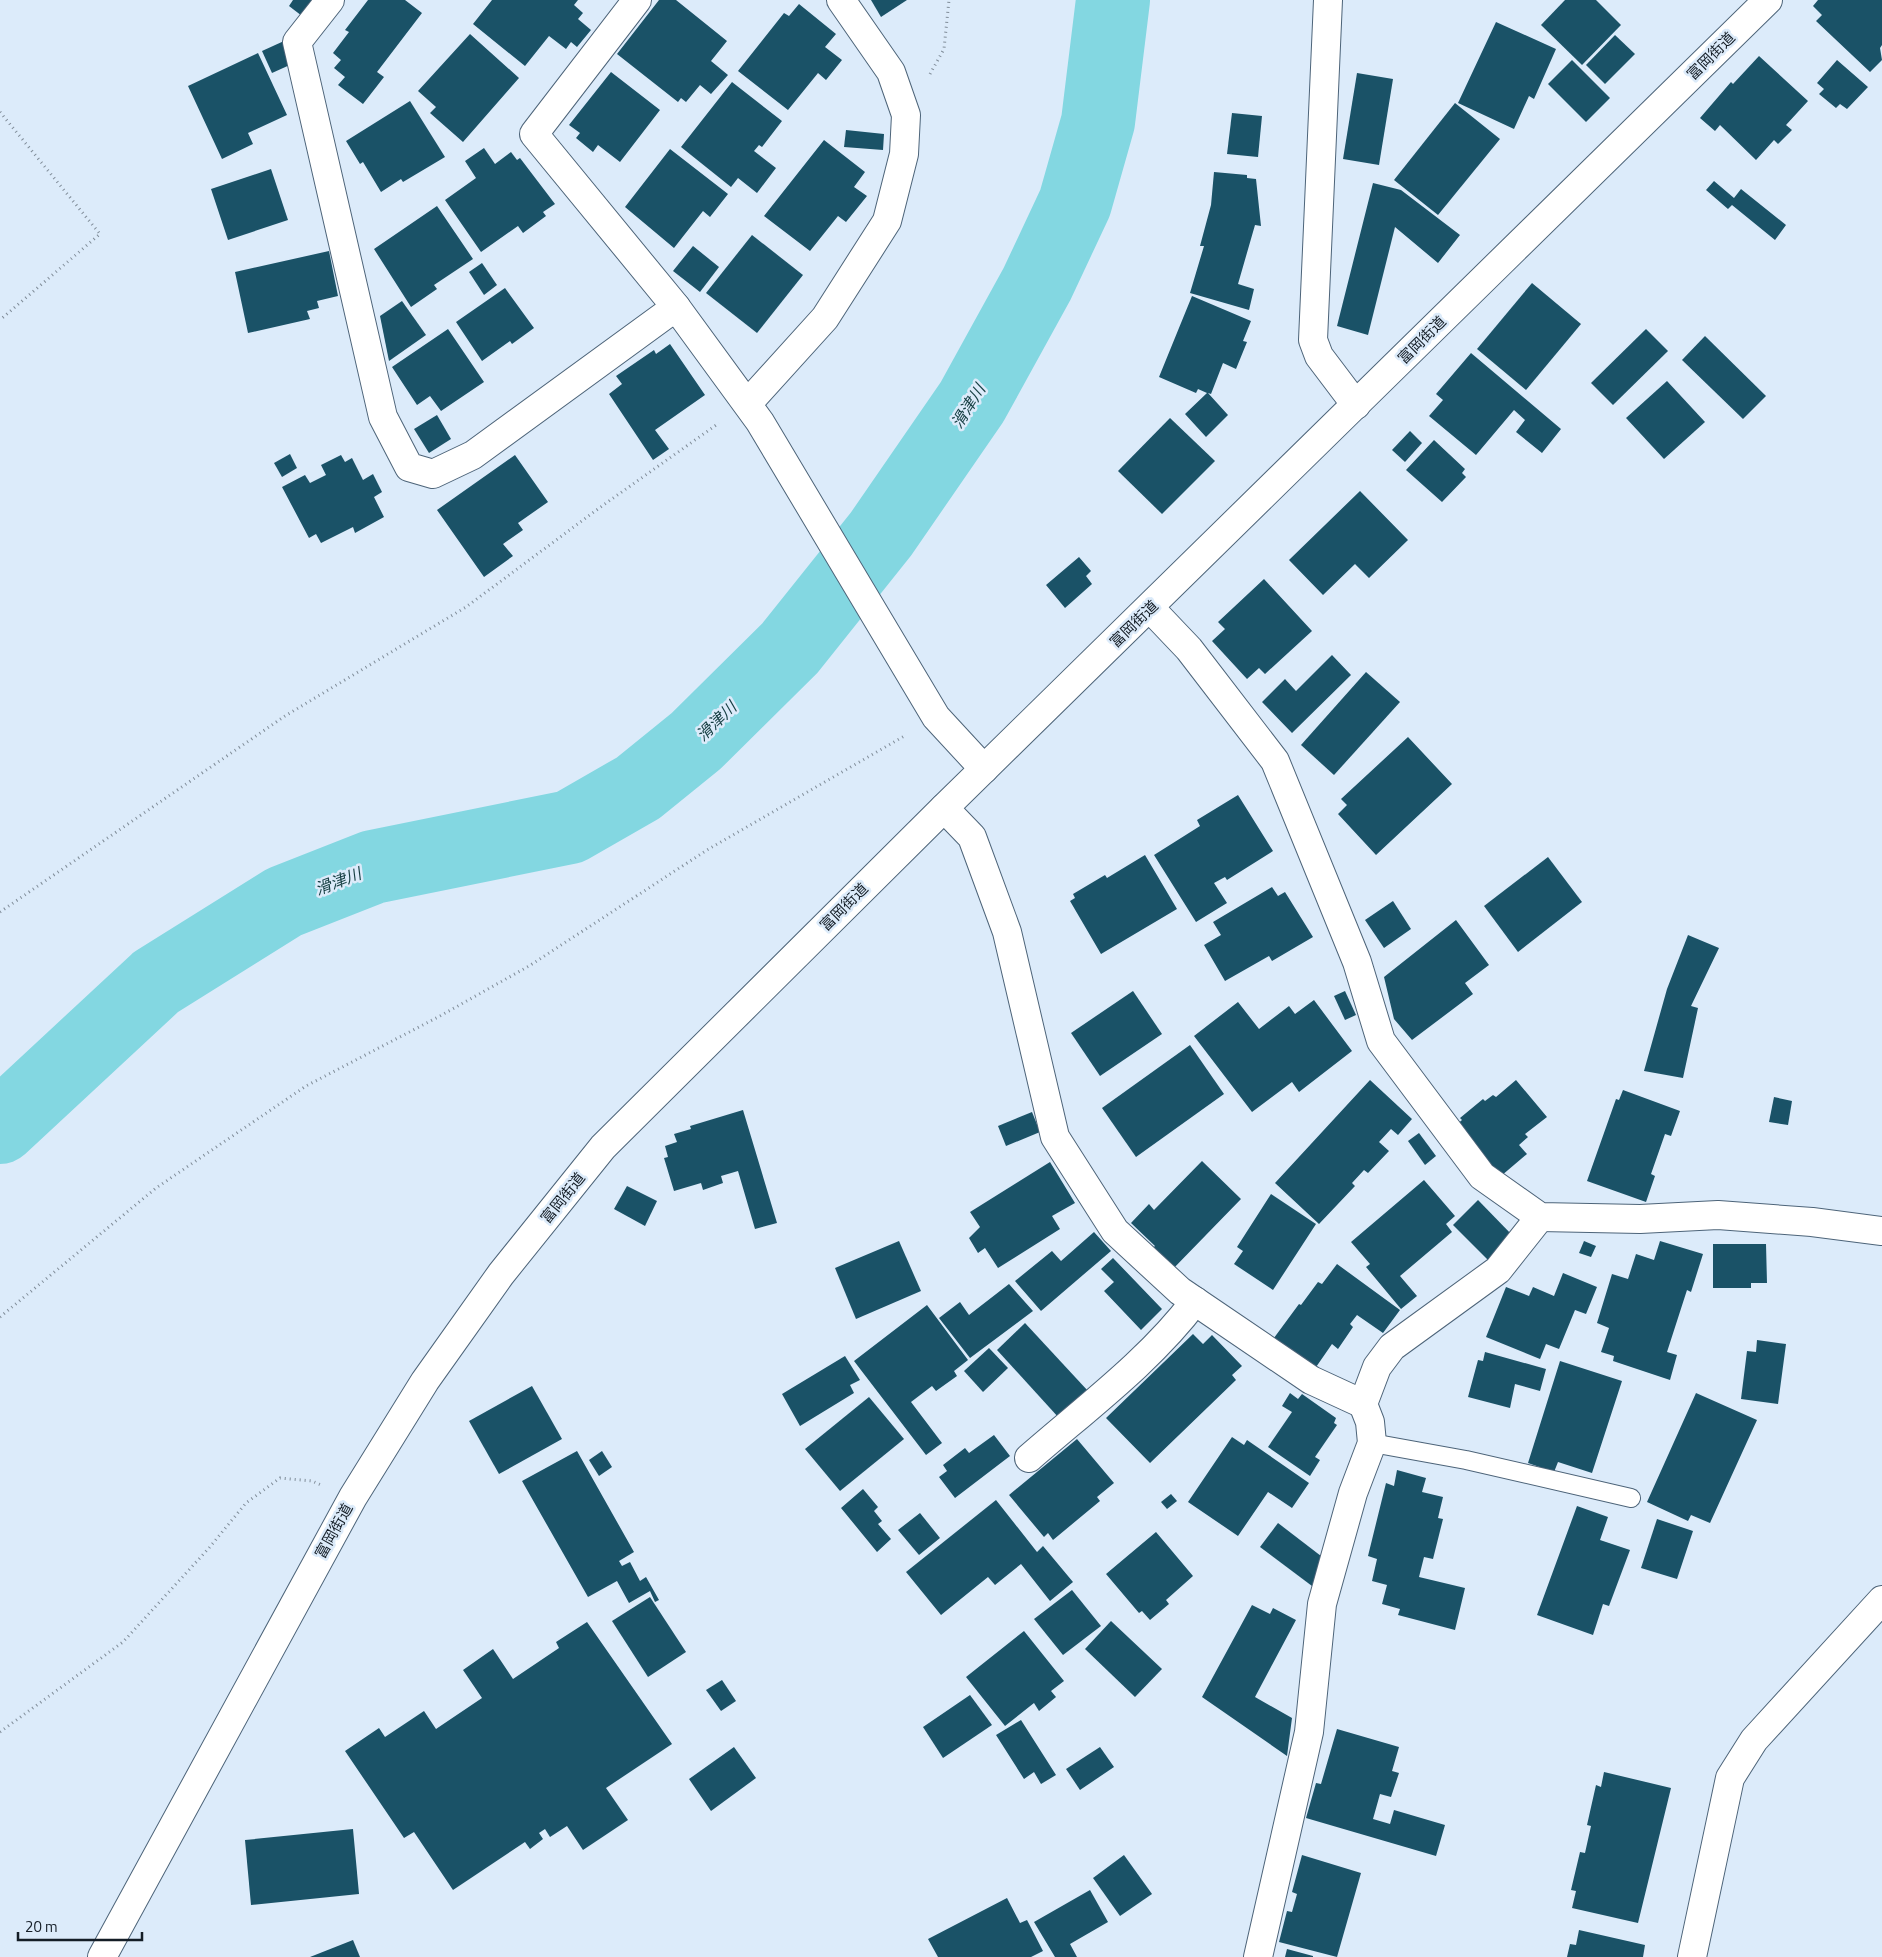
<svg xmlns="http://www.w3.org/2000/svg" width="1882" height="1957" viewBox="0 0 1882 1957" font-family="'Titillium Web','Noto Sans JP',sans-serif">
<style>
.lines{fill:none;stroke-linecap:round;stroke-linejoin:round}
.river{stroke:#83d7e1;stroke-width:74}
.building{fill:#1a5267}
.service-casing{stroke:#4d6479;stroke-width:20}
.minor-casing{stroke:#4d6479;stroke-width:30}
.tertiary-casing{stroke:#4d6479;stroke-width:30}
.path{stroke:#808d99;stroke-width:3;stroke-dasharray:1 4;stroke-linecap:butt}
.service{stroke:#fff;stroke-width:18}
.minor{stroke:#fff;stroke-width:28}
.tertiary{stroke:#fff;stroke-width:28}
.labels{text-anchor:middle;stroke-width:5;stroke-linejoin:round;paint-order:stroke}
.street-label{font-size:15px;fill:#141d26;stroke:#dcebfa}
.water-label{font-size:16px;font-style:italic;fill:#153e42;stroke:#dcebfa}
</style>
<rect width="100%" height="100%" fill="#dcebfa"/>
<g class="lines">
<polyline class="river" points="0,1127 156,982 284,902 373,867 570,827 638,788 696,741 790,648 881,534 972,402 1037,284 1075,203 1098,122 1113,0"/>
</g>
<g class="building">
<polygon points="293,0 315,0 302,16 289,6"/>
<polygon points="368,0 405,0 422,13 377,72 384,77 363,104 338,85 345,77 334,68 341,60 333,53 349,32 345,30"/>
<polygon points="492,0 578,0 574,5 583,13 578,19 591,30 577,47 571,42 566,49 549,36 525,66 473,24"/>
<polygon points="659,0 676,0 727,41 711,61 728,75 711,94 700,85 686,102 681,98 678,102 617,54"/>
<polygon points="871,0 907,0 881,17"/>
<polygon points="1565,0 1596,0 1621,25 1582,65 1541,25"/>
<polygon points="1818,0 1882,0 1882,45 1880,48 1882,60 1870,72 1816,21 1822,15 1813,6"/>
<polygon points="799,4 836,34 825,47 842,60 826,80 818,73 788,110 738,71 784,13 789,16"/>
<polygon points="1496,22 1556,49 1534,99 1529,96 1514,129 1458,103"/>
<polygon points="470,34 519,78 463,142 430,113 436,107 418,91"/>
<polygon points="1615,35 1635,54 1605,84 1586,65"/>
<polygon points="284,41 292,64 272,73 262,51"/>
<polygon points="258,53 287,115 248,133 253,144 222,159 188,86"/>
<polygon points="1759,56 1808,101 1786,125 1792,130 1778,144 1774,140 1756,160 1720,125 1715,131 1700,118 1731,82 1733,84"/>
<polygon points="1572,60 1610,98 1586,122 1548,84"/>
<polygon points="1837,60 1868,87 1847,109 1840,104 1836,108 1819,94 1824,89 1817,83"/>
<polygon points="611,72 660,110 620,162 598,145 593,152 576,138 580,133 569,125"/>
<polygon points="1357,73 1393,79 1379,165 1343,159"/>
<polygon points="732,82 782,121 762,147 759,145 754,151 776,168 757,193 738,178 731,187 681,147"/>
<polygon points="410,101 445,157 403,182 401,179 381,192 363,162 360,164 346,141"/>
<polygon points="1455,103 1500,139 1438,215 1394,180"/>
<polygon points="1232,113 1262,116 1258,157 1227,154"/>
<polygon points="846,130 884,134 883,150 844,147"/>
<polygon points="824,140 865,172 854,187 867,196 846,222 838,216 810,251 764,216"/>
<polygon points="484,148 495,164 511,152 517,160 520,158 555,204 543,212 546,216 523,233 518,226 481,252 445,200 476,178 465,161"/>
<polygon points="670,149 728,194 710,217 703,211 674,248 625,207"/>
<polygon points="271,169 288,220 228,240 211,189"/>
<polygon points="1214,172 1247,175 1247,178 1256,179 1261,226 1255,225 1238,284 1254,289 1249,310 1190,293 1204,246 1200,246 1211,205"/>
<polygon points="1714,181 1734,198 1741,189 1786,225 1775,240 1732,205 1728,209 1706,190"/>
<polygon points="1373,183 1401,190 1460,235 1438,263 1395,227 1368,335 1337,326"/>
<polygon points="437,206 473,259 434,285 437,289 411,307 374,249"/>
<polygon points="752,235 803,275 757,333 706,293"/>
<polygon points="693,246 719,267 700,292 673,271"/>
<polygon points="329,251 338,296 317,301 319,308 307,311 310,319 248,333 235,272"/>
<polygon points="482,263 497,285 484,295 469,272"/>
<polygon points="1532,283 1581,324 1526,390 1477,349"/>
<polygon points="505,288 534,328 512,344 510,341 482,361 456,322"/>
<polygon points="1192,296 1251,321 1243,341 1247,342 1236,369 1223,363 1211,394 1208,393 1228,415 1206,437 1185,414 1207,393 1198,389 1196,393 1159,377"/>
<polygon points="402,301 426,335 389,361 380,316"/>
<polygon points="448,329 484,382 441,411 430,396 417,405 392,367"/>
<polygon points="1646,329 1668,351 1613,405 1591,383"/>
<polygon points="1705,336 1766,396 1743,419 1682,360"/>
<polygon points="670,344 705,395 655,430 669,449 653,460 609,394 622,384 616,376 654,350 656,354"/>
<polygon points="1471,353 1561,429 1542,453 1516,432 1525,420 1514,410 1476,455 1429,416 1443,400 1436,394"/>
<polygon points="1667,381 1705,422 1664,459 1626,418"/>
<polygon points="437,415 451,439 429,453 414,429"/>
<polygon points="1170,418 1215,461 1162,514 1118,471"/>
<polygon points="1410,431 1422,443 1405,462 1392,450"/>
<polygon points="1434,440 1465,469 1462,473 1466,477 1442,502 1406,470"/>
<polygon points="290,454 297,468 282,477 274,463"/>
<polygon points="341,455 345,462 352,458 363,480 373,474 382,492 374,497 384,517 355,533 353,527 321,543 316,534 309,538 282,487 305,475 310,483 326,475 321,465"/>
<polygon points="515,455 548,502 518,523 523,530 503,544 513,556 484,577 437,510"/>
<polygon points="1360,491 1408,540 1369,578 1355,564 1323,595 1289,560"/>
<polygon points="1079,557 1091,571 1086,576 1092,584 1065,608 1046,585"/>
<polygon points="1264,579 1312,631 1265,674 1259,668 1247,679 1212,641 1225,629 1218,622"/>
<polygon points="1332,655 1351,675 1292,733 1262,702 1285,679 1296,691"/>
<polygon points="1366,672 1400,702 1334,775 1301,745"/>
<polygon points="1408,737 1452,784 1376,855 1338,814 1347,805 1341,799"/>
<polygon points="1238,795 1273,851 1227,880 1225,877 1214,883 1227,903 1196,922 1154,855 1200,826 1197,820"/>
<polygon points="1145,855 1177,909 1101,954 1070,901 1075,898 1073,894 1105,875 1107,878"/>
<polygon points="1548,857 1582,902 1518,952 1484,906"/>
<polygon points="1272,887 1278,896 1285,892 1313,937 1272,961 1269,956 1225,981 1204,945 1221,935 1213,922"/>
<polygon points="1393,901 1411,929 1384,948 1365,920"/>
<polygon points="1456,920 1489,965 1465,983 1473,994 1412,1040 1394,1019 1384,977"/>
<polygon points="1688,935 1719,948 1691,1006 1698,1008 1683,1078 1644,1071 1667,989"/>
<polygon points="1133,991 1162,1034 1100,1076 1071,1033"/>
<polygon points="1345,991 1356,1015 1345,1020 1334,996"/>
<polygon points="1314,1000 1352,1051 1299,1092 1292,1082 1252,1112 1194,1036 1238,1002 1259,1029 1289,1006 1295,1014"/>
<polygon points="1190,1045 1224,1094 1136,1157 1102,1108"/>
<polygon points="1370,1080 1412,1119 1398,1135 1391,1129 1379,1142 1389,1151 1368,1173 1364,1170 1352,1183 1355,1186 1319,1224 1275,1183"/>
<polygon points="1516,1080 1547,1117 1525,1134 1528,1137 1519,1145 1527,1154 1501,1176 1493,1166 1490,1169 1455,1126 1462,1120 1460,1118 1483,1099 1485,1101 1493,1095 1496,1097"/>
<polygon points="1623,1090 1680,1111 1671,1136 1665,1134 1651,1174 1655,1176 1646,1202 1587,1181 1616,1099 1619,1100"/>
<polygon points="1774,1097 1792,1101 1788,1125 1769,1122"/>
<polygon points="743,1110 777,1223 755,1229 738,1171 721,1176 723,1183 703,1190 701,1183 674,1191 664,1158 668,1157 665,1146 677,1142 674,1134 691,1129 690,1126"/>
<polygon points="1032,1112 1040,1132 1006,1146 998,1126"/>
<polygon points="1419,1133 1436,1156 1425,1165 1408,1141"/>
<polygon points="1202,1161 1241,1199 1170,1272 1149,1251 1155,1246 1131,1223 1149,1204 1154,1210"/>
<polygon points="1050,1162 1075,1203 1052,1216 1060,1229 998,1268 985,1248 978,1253 969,1238 980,1227 970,1212"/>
<polygon points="1424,1180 1455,1216 1446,1224 1452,1232 1400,1276 1417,1296 1401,1309 1366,1267 1370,1264 1351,1242"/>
<polygon points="627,1186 657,1201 645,1226 614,1209"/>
<polygon points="1271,1194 1316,1224 1273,1290 1234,1264 1243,1251 1237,1247"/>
<polygon points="1478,1200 1513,1236 1488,1260 1453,1225"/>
<polygon points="1094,1232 1111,1251 1041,1311 1015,1281 1052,1251 1061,1261"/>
<polygon points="899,1241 921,1291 856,1319 835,1268"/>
<polygon points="1584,1241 1596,1246 1591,1257 1579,1253"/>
<polygon points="1660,1241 1703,1254 1691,1292 1687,1290 1667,1352 1677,1355 1670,1380 1613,1361 1614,1356 1601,1352 1609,1328 1597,1323 1612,1274 1628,1279 1636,1254 1654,1260"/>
<polygon points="1713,1244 1766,1244 1767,1283 1751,1283 1751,1288 1713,1288"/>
<polygon points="1113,1258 1162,1309 1141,1330 1104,1291 1114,1282 1101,1269"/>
<polygon points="1337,1264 1400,1310 1383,1333 1357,1315 1350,1324 1353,1327 1338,1349 1332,1344 1314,1370 1271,1342 1299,1304 1301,1305 1318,1282 1322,1284"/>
<polygon points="1563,1273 1597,1287 1586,1314 1575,1310 1559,1349 1546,1344 1540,1359 1486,1337 1506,1287 1529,1296 1533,1287 1554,1296"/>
<polygon points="1009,1284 1033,1311 970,1358 939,1318 960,1302 969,1315"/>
<polygon points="927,1305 968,1360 954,1371 957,1376 936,1391 932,1386 911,1402 942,1443 926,1455 854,1361"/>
<polygon points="1025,1323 1088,1391 1059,1418 997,1350"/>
<polygon points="1193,1334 1203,1344 1212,1335 1242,1366 1232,1375 1236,1380 1150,1463 1106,1418"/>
<polygon points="1757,1340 1786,1344 1778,1404 1741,1399 1747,1351 1756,1352"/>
<polygon points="989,1348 1008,1368 983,1392 964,1371"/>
<polygon points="1485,1352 1546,1369 1540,1391 1515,1384 1510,1408 1468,1397 1478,1360 1483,1361"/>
<polygon points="845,1356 860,1380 850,1385 854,1393 800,1426 782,1394"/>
<polygon points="1560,1361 1622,1381 1592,1473 1558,1462 1554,1472 1528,1463"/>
<polygon points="532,1386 562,1439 499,1474 469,1421"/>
<polygon points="1290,1393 1298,1399 1302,1394 1336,1418 1334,1423 1337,1425 1315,1457 1320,1460 1310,1476 1268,1447 1292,1412 1282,1406"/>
<polygon points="1696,1393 1757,1420 1710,1523 1691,1515 1688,1521 1647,1502"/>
<polygon points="869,1397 904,1439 840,1491 805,1449"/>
<polygon points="994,1435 1010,1456 955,1498 939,1477 947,1471 943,1465 965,1448 969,1453"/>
<polygon points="1232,1437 1244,1445 1247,1440 1309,1483 1292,1508 1268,1492 1238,1536 1188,1502"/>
<polygon points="1077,1439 1114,1483 1097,1497 1100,1501 1053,1540 1048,1533 1044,1537 1009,1495"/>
<polygon points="577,1451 634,1552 619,1561 622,1566 630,1562 640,1581 646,1577 659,1600 655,1602 650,1591 629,1603 617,1581 588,1597 522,1481"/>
<polygon points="602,1451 612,1467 599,1476 589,1460"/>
<polygon points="1397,1470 1426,1478 1422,1492 1443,1497 1438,1518 1443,1519 1433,1559 1424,1557 1419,1577 1465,1588 1455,1630 1398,1615 1400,1609 1382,1604 1387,1585 1372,1581 1377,1559 1368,1556 1386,1483 1394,1486"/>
<polygon points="863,1489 878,1507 874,1511 882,1521 878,1524 891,1539 877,1552 841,1508"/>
<polygon points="1171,1494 1177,1501 1167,1509 1161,1502"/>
<polygon points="996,1500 1037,1552 1043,1546 1073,1582 1050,1601 1021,1564 995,1585 988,1577 941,1615 906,1572"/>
<polygon points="1577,1506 1608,1517 1600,1540 1630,1550 1609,1606 1603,1604 1593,1635 1537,1615"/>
<polygon points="920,1513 940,1538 919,1555 898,1530"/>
<polygon points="1657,1519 1693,1531 1677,1579 1641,1568"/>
<polygon points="1278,1523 1321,1556 1312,1586 1260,1547"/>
<polygon points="1156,1532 1193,1576 1166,1600 1169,1604 1150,1620 1142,1611 1139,1613 1106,1574"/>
<polygon points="1072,1590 1101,1626 1063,1655 1034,1619"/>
<polygon points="650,1597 686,1652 648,1677 612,1621"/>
<polygon points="1252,1605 1270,1614 1273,1608 1296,1620 1255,1697 1292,1718 1287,1756 1202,1697"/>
<polygon points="1111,1621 1162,1669 1135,1697 1085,1649"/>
<polygon points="587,1622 672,1744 606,1788 628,1820 583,1850 567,1826 550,1837 545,1829 539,1833 543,1839 530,1849 525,1842 453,1890 414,1832 404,1838 345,1751 379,1728 385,1737 424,1711 436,1729 482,1698 463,1670 493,1649 513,1679 559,1648 556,1642"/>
<polygon points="1024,1631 1064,1681 1051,1691 1056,1697 1039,1711 1034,1703 1005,1726 966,1677"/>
<polygon points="722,1680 736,1701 721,1711 706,1690"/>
<polygon points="970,1695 992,1725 943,1758 923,1727"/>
<polygon points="1021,1720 1056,1775 1041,1784 1034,1772 1024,1779 996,1735"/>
<polygon points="1337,1729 1399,1747 1392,1771 1399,1773 1391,1797 1380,1794 1373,1819 1390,1824 1394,1810 1445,1825 1436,1856 1306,1818 1316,1783 1321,1784"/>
<polygon points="734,1747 756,1778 711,1811 689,1779"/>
<polygon points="1100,1747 1114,1767 1080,1790 1066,1769"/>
<polygon points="1604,1772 1671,1788 1638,1923 1572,1908 1576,1891 1571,1890 1580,1852 1585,1853 1591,1826 1587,1825 1596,1785 1601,1787"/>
<polygon points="353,1829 359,1894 251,1905 245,1840"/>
<polygon points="1124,1855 1152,1894 1120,1916 1093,1878"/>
<polygon points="1302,1855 1361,1873 1337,1957 1279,1942 1287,1911 1292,1912 1297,1894 1292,1892"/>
<polygon points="1090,1890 1108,1922 1070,1944 1077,1957 1055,1957 1034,1922"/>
<polygon points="1007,1898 1020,1923 1027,1920 1043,1951 1031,1957 938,1957 928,1939"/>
<polygon points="1579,1930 1645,1945 1643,1957 1567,1957 1570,1944 1576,1945"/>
<polygon points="353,1940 360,1957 310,1957"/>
<polygon points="1287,1949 1313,1956 1313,1957 1285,1957"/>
</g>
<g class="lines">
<g class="service-casing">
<polyline id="service" points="1372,1443 1466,1460 1631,1498"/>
</g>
<g class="minor-casing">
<g id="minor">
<polyline points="330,0 297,42 383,417 409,467 433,474 473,455 676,307 760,422 936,717 984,769"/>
<polyline points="637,0 534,134 676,307"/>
<polyline points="1328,0 1313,340 1319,356 1356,405"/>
<polyline points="748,403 825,318 887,221 904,154 906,115 891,72 841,0"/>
<polyline points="1150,608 1189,649 1275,761 1357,962 1381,1041 1482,1176 1540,1217 1640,1219 1718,1215 1812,1222 1882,1231"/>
<polyline points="944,808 972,837 1007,932 1055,1137 1115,1231 1180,1291 1311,1380 1363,1404"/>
<path d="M1029 1458C1085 1409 1151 1360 1195 1301"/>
<polyline points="1258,1957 1309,1732 1322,1604 1353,1493 1372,1443 1370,1422 1363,1404 1377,1367 1392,1347 1498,1270 1540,1217"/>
<polyline points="1692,1957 1730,1778 1754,1740 1882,1600"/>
</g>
</g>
<g class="tertiary-casing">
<polyline id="tertiary" points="102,1957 353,1497 425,1381 501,1274 603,1147 944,808 1768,0"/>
</g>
<g class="path">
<polyline points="930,74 944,49 949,0"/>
<polyline points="0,112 100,234 0,320"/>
<polyline points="0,912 285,716 466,607 602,506 719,423"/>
<polyline points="0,1317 156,1188 306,1086 440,1016 529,966 707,850 906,735"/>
<polyline points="0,1732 123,1642 209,1548 246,1503 280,1478 312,1481 321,1485"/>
</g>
<use href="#service" class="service"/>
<use href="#minor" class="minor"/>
<use href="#tertiary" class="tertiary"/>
</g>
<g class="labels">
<g class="street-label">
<text transform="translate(1711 56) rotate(-45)" y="5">富岡街道</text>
<text transform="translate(1422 340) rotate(-45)" y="5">富岡街道</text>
<text transform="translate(1134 624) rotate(-44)" y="5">富岡街道</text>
<text transform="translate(844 907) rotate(-45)" y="5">富岡街道</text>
<text transform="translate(563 1198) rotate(-51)" y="5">富岡街道</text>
<text transform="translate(334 1531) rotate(-61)" y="5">富岡街道</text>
</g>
<g class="water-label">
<text transform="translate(968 406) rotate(-58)" y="6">滑津川</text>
<text transform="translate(716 721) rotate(-44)" y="6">滑津川</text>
<text transform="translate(338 881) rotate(-21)" y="6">滑津川</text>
</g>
</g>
<path d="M18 1932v8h124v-8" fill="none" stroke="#141d26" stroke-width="2.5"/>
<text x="25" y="1932" font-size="15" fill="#141d26" stroke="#dcebfa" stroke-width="4" paint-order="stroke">20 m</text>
</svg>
